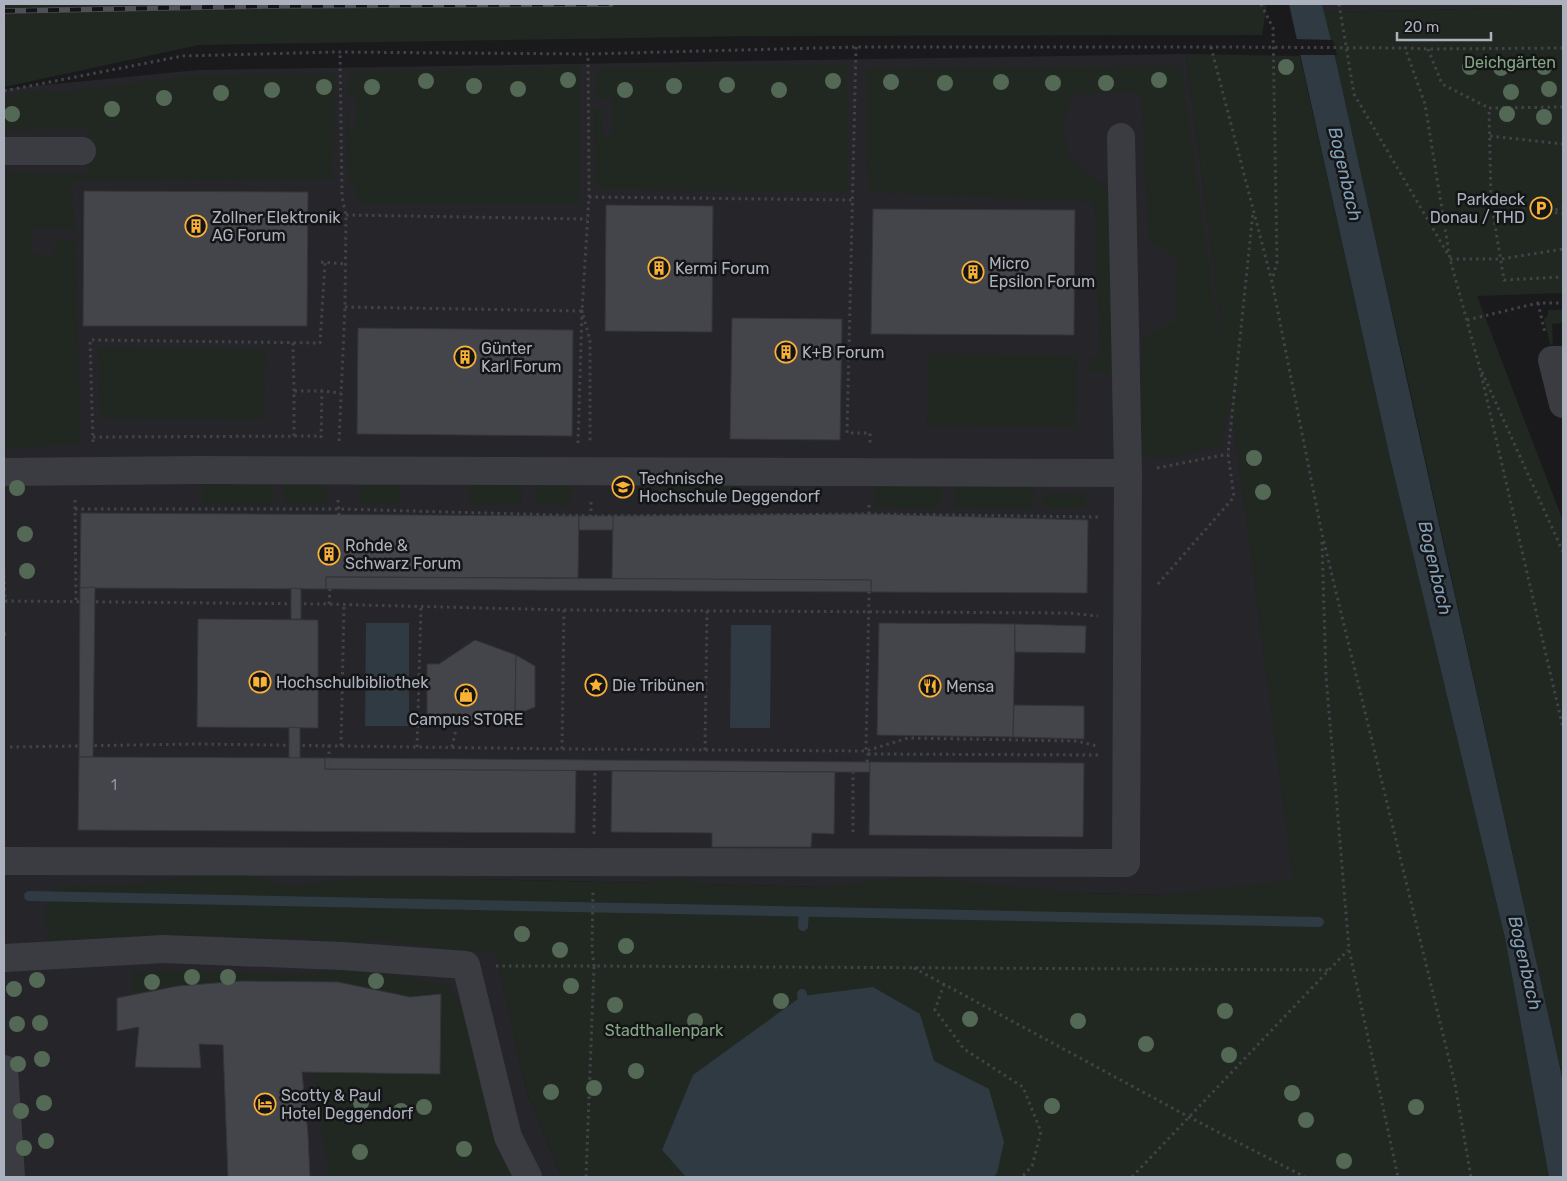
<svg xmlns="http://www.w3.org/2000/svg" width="1567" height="1181" viewBox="0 0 1567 1181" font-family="Rubik,sans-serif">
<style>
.built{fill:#26262a}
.green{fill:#202821}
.water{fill:#2f3a42}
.pier{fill:#1a1a1d}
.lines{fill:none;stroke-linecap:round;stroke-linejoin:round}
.stream{stroke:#2f3a42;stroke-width:10}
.building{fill:#44454a;stroke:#343439}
.path{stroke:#414349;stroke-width:3;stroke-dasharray:2.5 4;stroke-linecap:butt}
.minor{stroke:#3b3c42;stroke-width:28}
.rail-casing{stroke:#4e5057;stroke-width:5.5}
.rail{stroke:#151518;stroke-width:4;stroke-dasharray:11;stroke-linecap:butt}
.path-bridge{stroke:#414349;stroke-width:3;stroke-dasharray:2.5 4;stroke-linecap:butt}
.tree{fill:#546856}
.labels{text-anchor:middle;stroke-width:5;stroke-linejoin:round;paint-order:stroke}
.number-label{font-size:14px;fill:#9297a0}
.park-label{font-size:16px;fill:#83a884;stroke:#151518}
.poi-label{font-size:16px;fill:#acb2bd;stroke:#151518;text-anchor:start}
.water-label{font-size:18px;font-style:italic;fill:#82a1b8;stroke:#151518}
</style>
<rect width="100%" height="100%" fill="#1a1a1d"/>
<g class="built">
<polygon points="4,4 8,4 8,21 4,36"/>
<polygon points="1322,4 1563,4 1563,7 1324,12"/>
<polygon points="1186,54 1296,898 480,879 527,1093 562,1177 4,1177 4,89 198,70"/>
</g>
<g class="green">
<polygon points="8,4 1267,4 1262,35 751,36 199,45 4,87 4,36 8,20"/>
<polygon points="1563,7 1563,293 1477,296 1563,521 1563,1081 1404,363 1324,12"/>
<polygon points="1186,54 1300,56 1390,458 1505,938 1549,1177 562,1177 527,1093 496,953 445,949 379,940 339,945 298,937 252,944 71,945 65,941 57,941 53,946 48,946 45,910 55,887 114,886 232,872 289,886 356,879 480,879 642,883 678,878 707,884 820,887 912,877 1083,893 1161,895 1293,880 1231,400 1221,445 1173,458 1144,456 1139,449 1142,338 1176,321 1178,257 1149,241 1141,93 1073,94 1062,127 1070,158 1094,178 1111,189 1120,373 1090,371 1089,358 1100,357 1095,211 1093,202 870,192 866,162 866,68 1181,66 1210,275 1228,380"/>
<polygon points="847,65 847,192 595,189 594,108 601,107 602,135 613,134 612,98 596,100 597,67"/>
<polygon points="580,66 580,204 358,204 356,186 348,182 346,110 348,108 349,130 356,130 357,98 348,98 349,72"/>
<polygon points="335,73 334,153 331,160 334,179 72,181 75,229 32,229 30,253 52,256 56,240 76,240 80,444 4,448 4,172 87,174 89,128 4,130 4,96 46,89 53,93 196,75"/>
<polygon points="1548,310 1563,310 1563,323 1552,324 1553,345 1550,344 1544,319 1548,315"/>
<polygon points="98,348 266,349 264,419 100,418"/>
<polygon points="928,354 1077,355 1076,427 927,426"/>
<polygon points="521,476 522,504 468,505 468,477"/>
<polygon points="572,476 572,505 535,504 535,477"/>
<polygon points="735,476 735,492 702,493 702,504 665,505 664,477"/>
<polygon points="360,477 400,477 399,503 360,503"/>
<polygon points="876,478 942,480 941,509 875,507"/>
<polygon points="956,480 1034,480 1033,509 955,508"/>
<polygon points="202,484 273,484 273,505 202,504"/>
<rect x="283" y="484" width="44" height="19"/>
<rect x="1043" y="493" width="43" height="15"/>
<polygon points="346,970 399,976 448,985 466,1013 516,1177 329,1177 314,1073 440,1074 441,993 410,997 343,983 242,981 178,986 133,995 132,971 301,973"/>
</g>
<g class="water">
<polygon points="1289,4 1322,4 1335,57 1563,1081 1563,1177 1549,1177 1505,938 1390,458"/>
<polygon points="366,623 409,623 409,726 365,726"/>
<polygon points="731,625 771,625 770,728 730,728"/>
<polygon points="873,987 920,1014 934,1061 989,1089 1004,1142 997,1173 993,1177 686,1177 662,1150 693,1075 802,996"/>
</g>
<polygon class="pier" points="1294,39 1333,40 1337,55 1297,55"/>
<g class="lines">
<g class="stream">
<polyline points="29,896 1319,922"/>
<polyline points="803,926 804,912"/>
<polyline points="802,994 802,996"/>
</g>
</g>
<g class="building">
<polygon points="84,191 308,192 307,326 83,326"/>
<polygon points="606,205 713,206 712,332 605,331"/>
<polygon points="873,209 1075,210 1074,335 871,334"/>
<polygon points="732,318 842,319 840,440 730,439"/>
<polygon points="358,328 573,330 572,436 357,434"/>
<polygon points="81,513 579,516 578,578 326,577 326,589 80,588"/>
<polygon points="869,514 1088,520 1087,593 871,592 871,580 869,580 612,579 613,516"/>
<rect x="579" y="516" width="34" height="14"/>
<polygon points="326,577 869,580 871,580 871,592 326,589"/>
<polygon points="95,587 93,757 79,757 80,588"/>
<polygon points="291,588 301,589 301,619 291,619"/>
<polygon points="198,619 318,620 318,728 197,727"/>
<polygon points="879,623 1015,624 1013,737 877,735"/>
<polygon points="1015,624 1086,626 1085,653 1015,652"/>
<polygon points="475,640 516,655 515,715 495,722 479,717 463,724 427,714 427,664 439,664"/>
<polygon points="516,655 535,666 535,707 515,715"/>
<polygon points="1014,705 1084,706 1084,739 1013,737"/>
<polygon points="289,727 300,728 300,758 289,758"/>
<polygon points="79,757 325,758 325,769 576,770 575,833 78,830"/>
<polygon points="325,758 329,758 870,762 870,772 835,772 325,769"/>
<polygon points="870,762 1084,763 1083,837 869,835"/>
<polygon points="612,771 835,772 834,834 812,833 811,847 712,847 712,833 611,832"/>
<polygon points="242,981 338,982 410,997 441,994 440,1074 302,1072 308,1134 310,1177 228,1177 223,1045 199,1044 201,1068 135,1067 139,1027 117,1031 117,998 178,986"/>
</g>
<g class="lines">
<g class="path">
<polyline points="1261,4 1273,28 1277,262 1272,281"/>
<polyline points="1339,4 1354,94 1449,256"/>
<polyline points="856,47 847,433 870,433 870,443"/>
<polyline points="1211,47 1272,282 1322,534 1455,1084 1471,1177"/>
<polyline points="1563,48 1428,49 1405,48 1425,104 1450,259 1479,365 1563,728"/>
<polyline points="1428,49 1442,84 1489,108"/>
<polyline points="4,91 183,56 335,52 588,54 856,47 1223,47"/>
<polyline points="1563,107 1489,108 1491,201 1504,280 1563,277"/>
<polyline points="1490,136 1563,144"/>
<polyline points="589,197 852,200"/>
<polyline points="1491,201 1563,214"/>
<polyline points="1549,211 1563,208"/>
<polyline points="346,215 587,219"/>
<polyline points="1450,259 1501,259 1563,249"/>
<polyline points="321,262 345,264"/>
<polyline points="1538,303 1545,333"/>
<polyline points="345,307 582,311 589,197 588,54"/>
<polyline points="1467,320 1538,303 1563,303"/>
<polyline points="293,343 294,391"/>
<polyline points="1482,372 1563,552"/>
<polyline points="294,436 294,391 322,391"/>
<polyline points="93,437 321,436"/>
<polyline points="321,438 322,391 341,393"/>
<polyline points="339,441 345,307 346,215 342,197 340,52"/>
<polyline points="93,442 90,340 320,343 325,263"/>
<polyline points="578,443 582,311 590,340 590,443"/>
<polyline points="1157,468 1228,454"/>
<polyline points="75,500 76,602"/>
<polyline points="338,500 339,515"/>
<polyline points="591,502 591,516"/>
<polyline points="75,509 339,509 591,516 869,514 1099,517"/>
<polyline points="869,514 869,502"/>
<polyline points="1322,542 1326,676 1349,949 1398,1177"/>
<polyline points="4,575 5,601 322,604 564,610 1068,613 1098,616"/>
<polyline points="1158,584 1234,497 1228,454 1253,212"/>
<polyline points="329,604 330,589"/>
<polyline points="4,634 6,634"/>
<polyline points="329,745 329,764 336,764"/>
<polyline points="341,746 344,605"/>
<polyline points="10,747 197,744 562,749 866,751 908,738 1077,741 1097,746"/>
<polyline points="417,747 421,607"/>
<polyline points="452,747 456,729"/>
<polyline points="562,749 564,610"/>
<polyline points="705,750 707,611"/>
<polyline points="868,754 1098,755"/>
<polyline points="867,762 868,754 866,751 869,592"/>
<polyline points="853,832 853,772"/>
<polyline points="594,834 595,770"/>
<polyline points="496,966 594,966 592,948 593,892"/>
<polyline points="914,968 1189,1117 1305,1177"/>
<polyline points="944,984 935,1010 964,1049 1023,1087 1041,1132 1032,1166 1022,1177"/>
<polyline points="586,1177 594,966 1329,970"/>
<polyline points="1132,1177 1348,950"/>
</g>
<g class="minor">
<polyline points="1121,137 1128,473"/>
<polyline points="4,151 82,151"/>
<polyline points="1563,360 1552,360 1563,404"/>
<polyline points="4,472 197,470 1128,473 1126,863 4,861"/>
<polyline points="4,958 164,949 342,956 466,965 508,1137 528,1177"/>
<polyline points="4,1069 11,1177"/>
</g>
<g class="rail-casing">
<polyline id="rail" points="4,11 266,6 611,4"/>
</g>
<use href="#rail" class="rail"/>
<polyline class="path-bridge" points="1223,47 1405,48"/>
</g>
<g class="tree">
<circle cx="1286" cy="67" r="8"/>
<circle cx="1470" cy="67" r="8"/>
<circle cx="1544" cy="67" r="8"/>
<circle cx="1501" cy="68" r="8"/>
<circle cx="568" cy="80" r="8"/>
<circle cx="1159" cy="80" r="8"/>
<circle cx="426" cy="81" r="8"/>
<circle cx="833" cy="81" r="8"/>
<circle cx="891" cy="82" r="8"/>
<circle cx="1001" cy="82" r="8"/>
<circle cx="945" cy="83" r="8"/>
<circle cx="1053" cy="83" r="8"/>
<circle cx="1106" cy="83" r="8"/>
<circle cx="727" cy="85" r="8"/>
<circle cx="474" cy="86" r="8"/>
<circle cx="674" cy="86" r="8"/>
<circle cx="324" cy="87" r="8"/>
<circle cx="372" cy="87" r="8"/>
<circle cx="518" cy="89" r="8"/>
<circle cx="1549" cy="89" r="8"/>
<circle cx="272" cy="90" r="8"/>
<circle cx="625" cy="90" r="8"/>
<circle cx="779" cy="90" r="8"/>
<circle cx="1511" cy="92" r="8"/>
<circle cx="221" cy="93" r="8"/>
<circle cx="164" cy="98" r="8"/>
<circle cx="112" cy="109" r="8"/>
<circle cx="12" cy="114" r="8"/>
<circle cx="1507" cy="114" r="8"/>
<circle cx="1544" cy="117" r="8"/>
<circle cx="1254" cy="458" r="8"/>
<circle cx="17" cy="488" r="8"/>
<circle cx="1263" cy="492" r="8"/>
<circle cx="25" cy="534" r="8"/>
<circle cx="27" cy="571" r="8"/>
<circle cx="522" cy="934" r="8"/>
<circle cx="626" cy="946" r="8"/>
<circle cx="560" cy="950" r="8"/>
<circle cx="192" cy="977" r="8"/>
<circle cx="228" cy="977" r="8"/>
<circle cx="37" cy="980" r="8"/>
<circle cx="376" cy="981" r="8"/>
<circle cx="152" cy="982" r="8"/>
<circle cx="571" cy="986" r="8"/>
<circle cx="14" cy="989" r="8"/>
<circle cx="781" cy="1001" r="8"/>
<circle cx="615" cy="1005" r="8"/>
<circle cx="1225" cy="1011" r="8"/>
<circle cx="970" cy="1019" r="8"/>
<circle cx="695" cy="1021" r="8"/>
<circle cx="1078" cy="1021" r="8"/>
<circle cx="40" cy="1023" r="8"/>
<circle cx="17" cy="1024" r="8"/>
<circle cx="1146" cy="1044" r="8"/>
<circle cx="1229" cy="1055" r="8"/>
<circle cx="42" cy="1059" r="8"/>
<circle cx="18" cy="1064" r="8"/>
<circle cx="636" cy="1071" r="8"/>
<circle cx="594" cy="1088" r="8"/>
<circle cx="551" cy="1092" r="8"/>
<circle cx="1292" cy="1093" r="8"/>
<circle cx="44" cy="1103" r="8"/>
<circle cx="361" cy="1103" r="8"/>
<circle cx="1052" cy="1106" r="8"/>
<circle cx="424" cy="1107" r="8"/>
<circle cx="1416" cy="1107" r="8"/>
<circle cx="21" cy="1111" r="8"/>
<circle cx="401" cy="1111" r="8"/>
<circle cx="1306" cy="1120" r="8"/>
<circle cx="46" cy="1141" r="8"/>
<circle cx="24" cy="1148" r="8"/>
<circle cx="464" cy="1149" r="8"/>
<circle cx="360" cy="1152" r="8"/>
<circle cx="1344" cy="1161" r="8"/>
</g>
<defs>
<g id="parking-ring" transform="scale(1.125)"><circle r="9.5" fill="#151518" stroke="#fab235" stroke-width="1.5"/><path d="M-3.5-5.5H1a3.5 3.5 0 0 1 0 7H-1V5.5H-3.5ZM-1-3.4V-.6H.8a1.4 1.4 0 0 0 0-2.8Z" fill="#fab235"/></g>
<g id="building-ring" transform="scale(1.125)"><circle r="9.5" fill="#151518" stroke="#fab235" stroke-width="1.5"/><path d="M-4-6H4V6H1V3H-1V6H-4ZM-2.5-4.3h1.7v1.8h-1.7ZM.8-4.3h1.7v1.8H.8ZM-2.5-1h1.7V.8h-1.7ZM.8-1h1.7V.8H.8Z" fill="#fab235"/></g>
<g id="university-ring" transform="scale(1.125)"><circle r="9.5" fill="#151518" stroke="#fab235" stroke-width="1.5"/><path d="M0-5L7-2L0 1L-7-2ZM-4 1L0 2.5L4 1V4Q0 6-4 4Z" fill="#fab235"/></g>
<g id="library-ring" transform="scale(1.125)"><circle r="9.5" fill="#151518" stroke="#fab235" stroke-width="1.5"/><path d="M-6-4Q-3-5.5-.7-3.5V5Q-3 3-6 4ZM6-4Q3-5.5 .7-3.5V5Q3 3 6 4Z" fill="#fab235"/></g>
<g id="sight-ring" transform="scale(1.125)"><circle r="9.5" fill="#151518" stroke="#fab235" stroke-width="1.5"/><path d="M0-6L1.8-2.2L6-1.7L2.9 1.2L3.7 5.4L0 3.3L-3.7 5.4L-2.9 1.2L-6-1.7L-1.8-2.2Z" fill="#fab235"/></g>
<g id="restaurant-ring" transform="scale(1.125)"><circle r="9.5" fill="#151518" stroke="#fab235" stroke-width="1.5"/><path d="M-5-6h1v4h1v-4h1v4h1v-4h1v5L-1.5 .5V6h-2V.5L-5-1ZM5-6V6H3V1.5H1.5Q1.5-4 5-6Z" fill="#fab235"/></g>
<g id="shop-ring" transform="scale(1.125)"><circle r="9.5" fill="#151518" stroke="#fab235" stroke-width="1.5"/><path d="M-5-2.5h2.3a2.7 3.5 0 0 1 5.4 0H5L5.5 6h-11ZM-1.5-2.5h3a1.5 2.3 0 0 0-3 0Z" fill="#fab235"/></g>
<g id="hotel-ring" transform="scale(1.125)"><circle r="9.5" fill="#151518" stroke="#fab235" stroke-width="1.5"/><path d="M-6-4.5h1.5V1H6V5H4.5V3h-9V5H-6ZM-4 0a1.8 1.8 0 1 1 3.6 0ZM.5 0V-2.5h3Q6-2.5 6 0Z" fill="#fab235"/></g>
</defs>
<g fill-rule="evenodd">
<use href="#parking-ring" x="1541" y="208"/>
<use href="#building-ring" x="196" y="226"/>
<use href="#building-ring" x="659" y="268"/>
<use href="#building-ring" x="973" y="272"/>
<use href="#building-ring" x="786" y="352"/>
<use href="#building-ring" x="465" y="357"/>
<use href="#university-ring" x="623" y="487"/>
<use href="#building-ring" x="329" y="554"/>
<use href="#library-ring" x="260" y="682"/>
<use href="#sight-ring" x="596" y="685"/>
<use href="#restaurant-ring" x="930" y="686"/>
<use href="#shop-ring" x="466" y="695"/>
<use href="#hotel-ring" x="265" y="1104"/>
</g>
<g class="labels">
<g class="number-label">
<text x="114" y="790">1</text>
</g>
<g class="park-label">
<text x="1510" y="68">Deichgärten</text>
<text x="664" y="1036">Stadthallenpark</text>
</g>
<g class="poi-label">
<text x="1525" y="205" text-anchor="end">Parkdeck<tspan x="1525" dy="18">Donau / THD</tspan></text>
<text x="212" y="223">Zollner Elektronik<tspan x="212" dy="18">AG Forum</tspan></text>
<text x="989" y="269">Micro<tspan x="989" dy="18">Epsilon Forum</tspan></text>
<text x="675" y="274">Kermi Forum</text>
<text x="481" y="354">Günter<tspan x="481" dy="18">Karl Forum</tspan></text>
<text x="802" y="358">K+B Forum</text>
<text x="639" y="484">Technische<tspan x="639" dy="18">Hochschule Deggendorf</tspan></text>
<text x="345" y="551">Rohde &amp;<tspan x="345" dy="18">Schwarz Forum</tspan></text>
<text x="276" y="688">Hochschulbibliothek</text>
<text x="612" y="691">Die Tribünen</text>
<text x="946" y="692">Mensa</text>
<text x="466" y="725" text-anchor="middle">Campus STORE</text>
<text x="281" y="1101">Scotty &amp; Paul<tspan x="281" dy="18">Hotel Deggendorf</tspan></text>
</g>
<g class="water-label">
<text transform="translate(1345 174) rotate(77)" y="6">Bogenbach</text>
<text transform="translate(1435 568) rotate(77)" y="6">Bogenbach</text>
<text transform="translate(1525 963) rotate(77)" y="6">Bogenbach</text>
</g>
</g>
<rect width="1567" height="1181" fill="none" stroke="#acb2bd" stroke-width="10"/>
<path d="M1397 32v8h94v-8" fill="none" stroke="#acb2bd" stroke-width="2.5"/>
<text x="1404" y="32" font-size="15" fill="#acb2bd" stroke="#151518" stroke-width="4" paint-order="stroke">20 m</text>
</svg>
